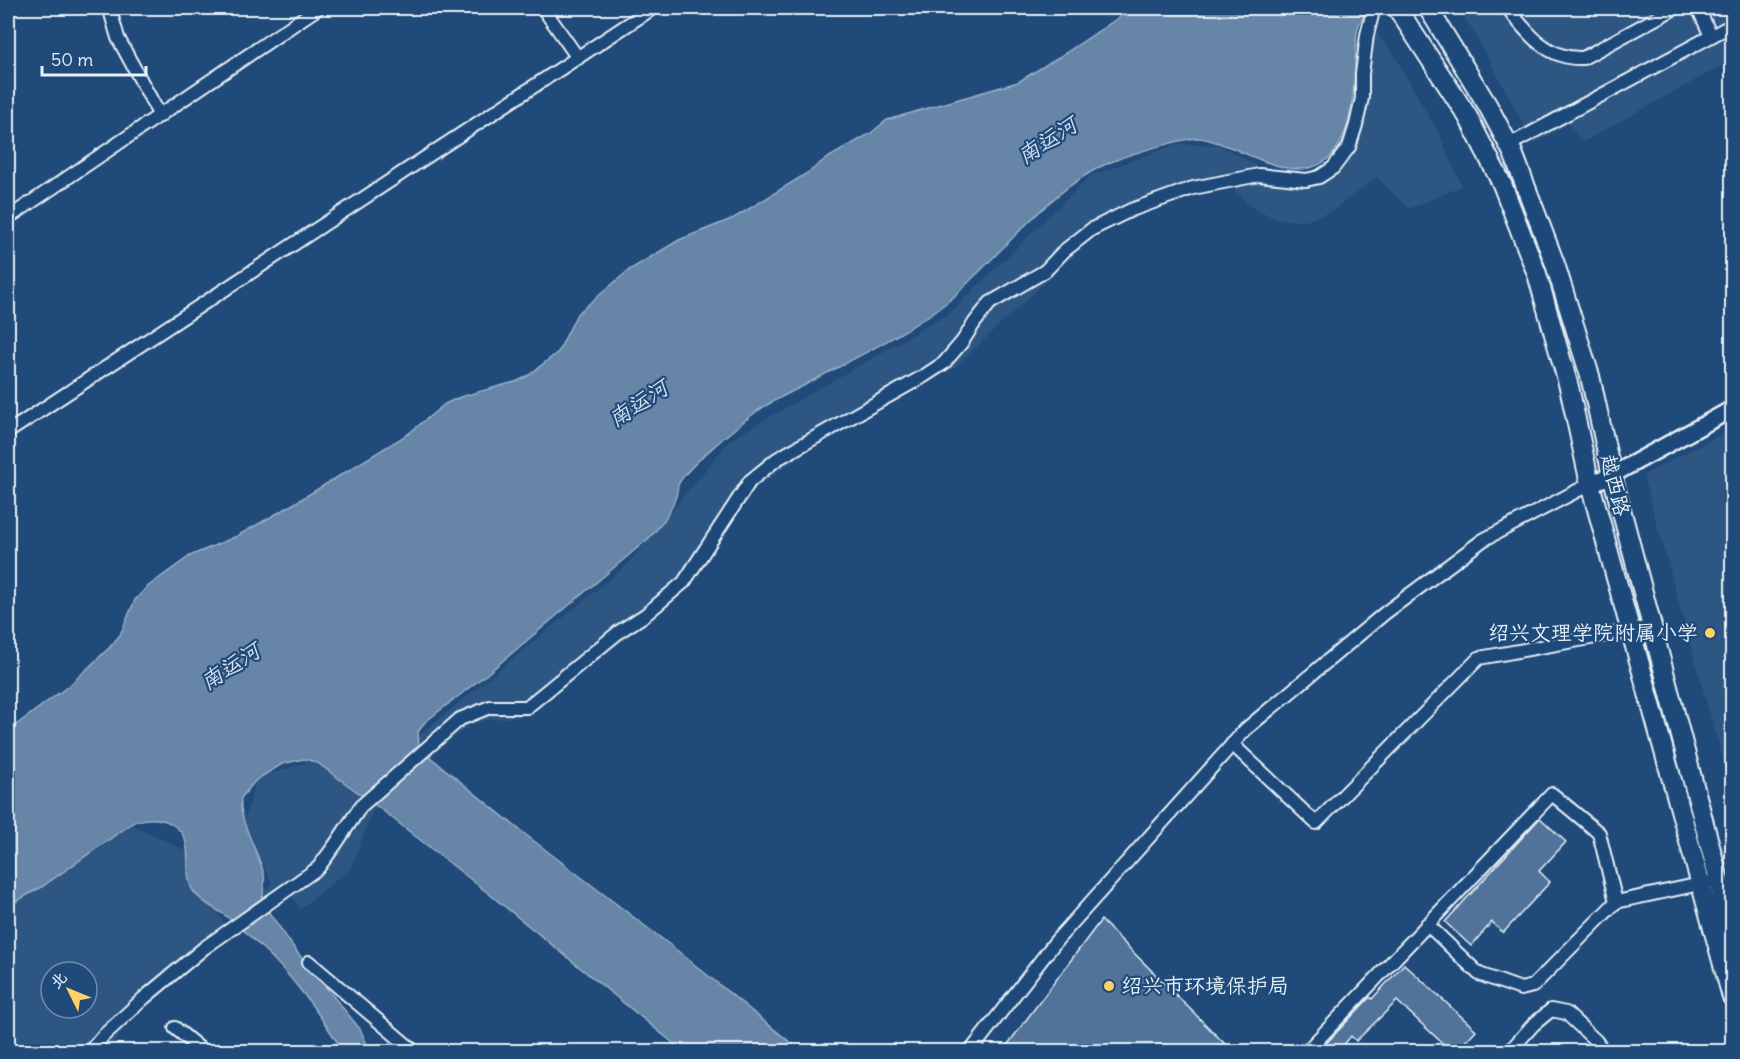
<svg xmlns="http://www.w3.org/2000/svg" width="1740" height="1059" viewBox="0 0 1740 1059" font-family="Delius,'LXGW WenKai TC',sans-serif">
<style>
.built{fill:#2e5683;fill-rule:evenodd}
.water{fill:#6685a7;stroke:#9ab0c7;stroke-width:1.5}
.building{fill:#517399;stroke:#e8f1f8;stroke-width:1.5}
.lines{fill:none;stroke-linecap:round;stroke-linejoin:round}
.minor-casing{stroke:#e8f1f8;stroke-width:16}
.tertiary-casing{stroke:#e8f1f8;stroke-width:20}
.secondary-casing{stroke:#e8f1f8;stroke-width:22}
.minor{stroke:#1f4a7a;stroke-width:12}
.tertiary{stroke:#1f4a7a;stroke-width:15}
.secondary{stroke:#1f4a7a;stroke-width:18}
.poi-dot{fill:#ffd166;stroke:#1f4a7a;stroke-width:2}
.labels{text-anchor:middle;stroke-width:4.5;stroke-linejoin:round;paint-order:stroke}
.street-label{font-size:21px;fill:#e8f1f8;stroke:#1f4a7a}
.poi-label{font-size:21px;fill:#e8f1f8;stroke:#1f4a7a;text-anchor:end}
.water-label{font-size:22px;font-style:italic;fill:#d4e1ec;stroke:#1f4a7a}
</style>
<rect width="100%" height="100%" fill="#1f4a7a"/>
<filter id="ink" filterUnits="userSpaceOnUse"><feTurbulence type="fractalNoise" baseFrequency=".0167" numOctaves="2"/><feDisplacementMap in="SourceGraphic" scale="12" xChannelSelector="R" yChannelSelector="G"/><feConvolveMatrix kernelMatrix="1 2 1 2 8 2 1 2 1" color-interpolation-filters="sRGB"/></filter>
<g filter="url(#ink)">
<g class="built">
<polygon points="1458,8 1732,8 1732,60 1583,142 1568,124 1534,144 1474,32"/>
<path d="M1364 16 1396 58 1438 132 1462 186 1409 209 1377 177 1332 211 1304 222 1275 218 1251 207 1233 188 1220 186 1101 230 954 368 811 449 755 488 718 545 690 583 647 622 529 716 475 721 429 757 372 812 351 868 300 909 291 895 229 936 134 1017 106 1051 8 1052V900L127 822 196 856 200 884 224 924 272 884 244 821 257 778 311 761 319 767 338 774 358 795 411 742 627 565 730 440 950 313 1090 176 1178 144 1219 145 1261 168 1305 174 1316 172 1331 157 1343 137 1356 85 1361 21ZM51 972H87V1008H51Z"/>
<polygon points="1732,429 1732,792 1643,475"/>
</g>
<path class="water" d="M1133 8H1369L1359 24 1357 32C1353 70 1359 135 1325 161 1289 187 1236 142 1200 138 1186 137 1131 154 1116 160 1062 180 1018 234 978 273 968 282 960 292 950 300 905 335 852 359 803 386 787 394 770 402 756 412 740 424 685 468 678 485 677 490 677 495 675 499 669 516 660 526 648 539L487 674 425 722 418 732 419 748 526 835 674 948 801 1051H683L488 893 378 807 316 762 304 759 282 764 256 780 241 798C238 822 259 851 264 875 266 885 261 894 263 904L297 952 360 1029 370 1051H343C318 1012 292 975 258 944 247 934 235 922 223 914 213 907 201 902 194 892 181 874 196 844 177 828 165 817 149 817 134 822L43 886 8 906V731L71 684 109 648 120 635 135 600 147 587 190 556 237 536 290 506 408 434 445 404 460 397 518 381 529 375 558 352 577 314 629 270 679 240 734 218 809 172 824 160 871 133 887 120 1018 82 1067 52Z"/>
<g class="building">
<polygon points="1540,818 1566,842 1539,871 1550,882 1503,933 1492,922 1471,946 1445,922"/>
<polygon points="1101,920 1233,1052 1002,1052"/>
<polygon points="1404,964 1476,1030 1456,1052 1452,1052 1397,1001 1356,1041 1351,1036 1338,1052 1318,1052 1370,997 1372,999"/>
</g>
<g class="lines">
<g class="minor-casing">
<g id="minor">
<polyline points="543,8 578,58"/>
<path d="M1508 8C1527 34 1549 60 1583 58L1675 8"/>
<polyline points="1698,8 1711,36"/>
<polyline points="110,10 118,38 160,116"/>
<polyline points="1509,145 1732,25"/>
<polyline points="8,218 318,8"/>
<polyline points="8,432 653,8"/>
<polyline points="1232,744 1316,823 1479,658 1652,627"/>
<polyline points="1616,902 1719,880"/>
<polyline points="309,962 415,1052"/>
<polyline points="175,1028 204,1052"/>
<polyline points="89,1052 103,1036 144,998 204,948 318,868 335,845 361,806 460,719 490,707 527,707 620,631 645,615 684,582 750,481 777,459 924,376 944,363 962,342 975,322 990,303 1045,271 1064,251 1092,229 1131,210 1193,188 1259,175 1306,180 1319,177 1333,168 1349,147 1356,125 1362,98 1362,74 1367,35 1373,11 1377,8"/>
<polyline points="970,1052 1056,941 1246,729 1385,613 1483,540 1590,484"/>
<polyline points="1306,1052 1552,794 1599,833 1616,902 1533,986 1521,989 1479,974 1427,924"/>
<polyline points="1509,1052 1533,1025 1551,1010 1566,1013 1596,1041 1604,1052"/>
</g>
</g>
<g class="tertiary-casing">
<polyline id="tertiary" points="1590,484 1612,475 1732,409"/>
</g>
<g class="secondary-casing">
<g id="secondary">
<polyline points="1397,8 1468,117 1502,184 1537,274 1569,387 1590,484 1732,997"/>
<polyline points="1428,8 1488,106 1513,153 1555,264 1590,376 1612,475 1719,880 1732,941"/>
</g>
</g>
<use href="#minor" class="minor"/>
<use href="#tertiary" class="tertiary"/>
<use href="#secondary" class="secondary"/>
</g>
</g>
<g class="poi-dot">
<circle cx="1710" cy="633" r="6"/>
<circle cx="1109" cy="986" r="6"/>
</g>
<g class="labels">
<g class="street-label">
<text transform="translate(1615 485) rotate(76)" y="7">越西路</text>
</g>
<g class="poi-label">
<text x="1698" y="640">绍兴文理学院附属小学</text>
<text x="1121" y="993" text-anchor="start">绍兴市环境保护局</text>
</g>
<g class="water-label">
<text transform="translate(1047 140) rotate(-33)" y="8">南运河</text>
<text transform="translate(638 403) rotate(-33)" y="8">南运河</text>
<text transform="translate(230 666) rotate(-33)" y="8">南运河</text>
</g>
</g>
<rect width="1740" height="1059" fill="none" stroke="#1f4a7a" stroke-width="30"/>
<rect x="15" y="15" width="1710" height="1029" fill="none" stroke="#e8f1f8" stroke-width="2" filter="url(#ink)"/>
<g transform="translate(69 990) rotate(313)"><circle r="28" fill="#1f4a7a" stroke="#6f8dac" stroke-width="1.5"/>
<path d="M0-4.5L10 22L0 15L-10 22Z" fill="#ffd166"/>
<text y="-9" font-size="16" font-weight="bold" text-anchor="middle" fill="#e8f1f8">北</text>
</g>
<path d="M42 66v9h104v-9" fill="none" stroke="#e8f1f8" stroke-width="3"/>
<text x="51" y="66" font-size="18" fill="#e8f1f8" stroke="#1f4a7a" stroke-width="4.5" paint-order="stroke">50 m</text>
</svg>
